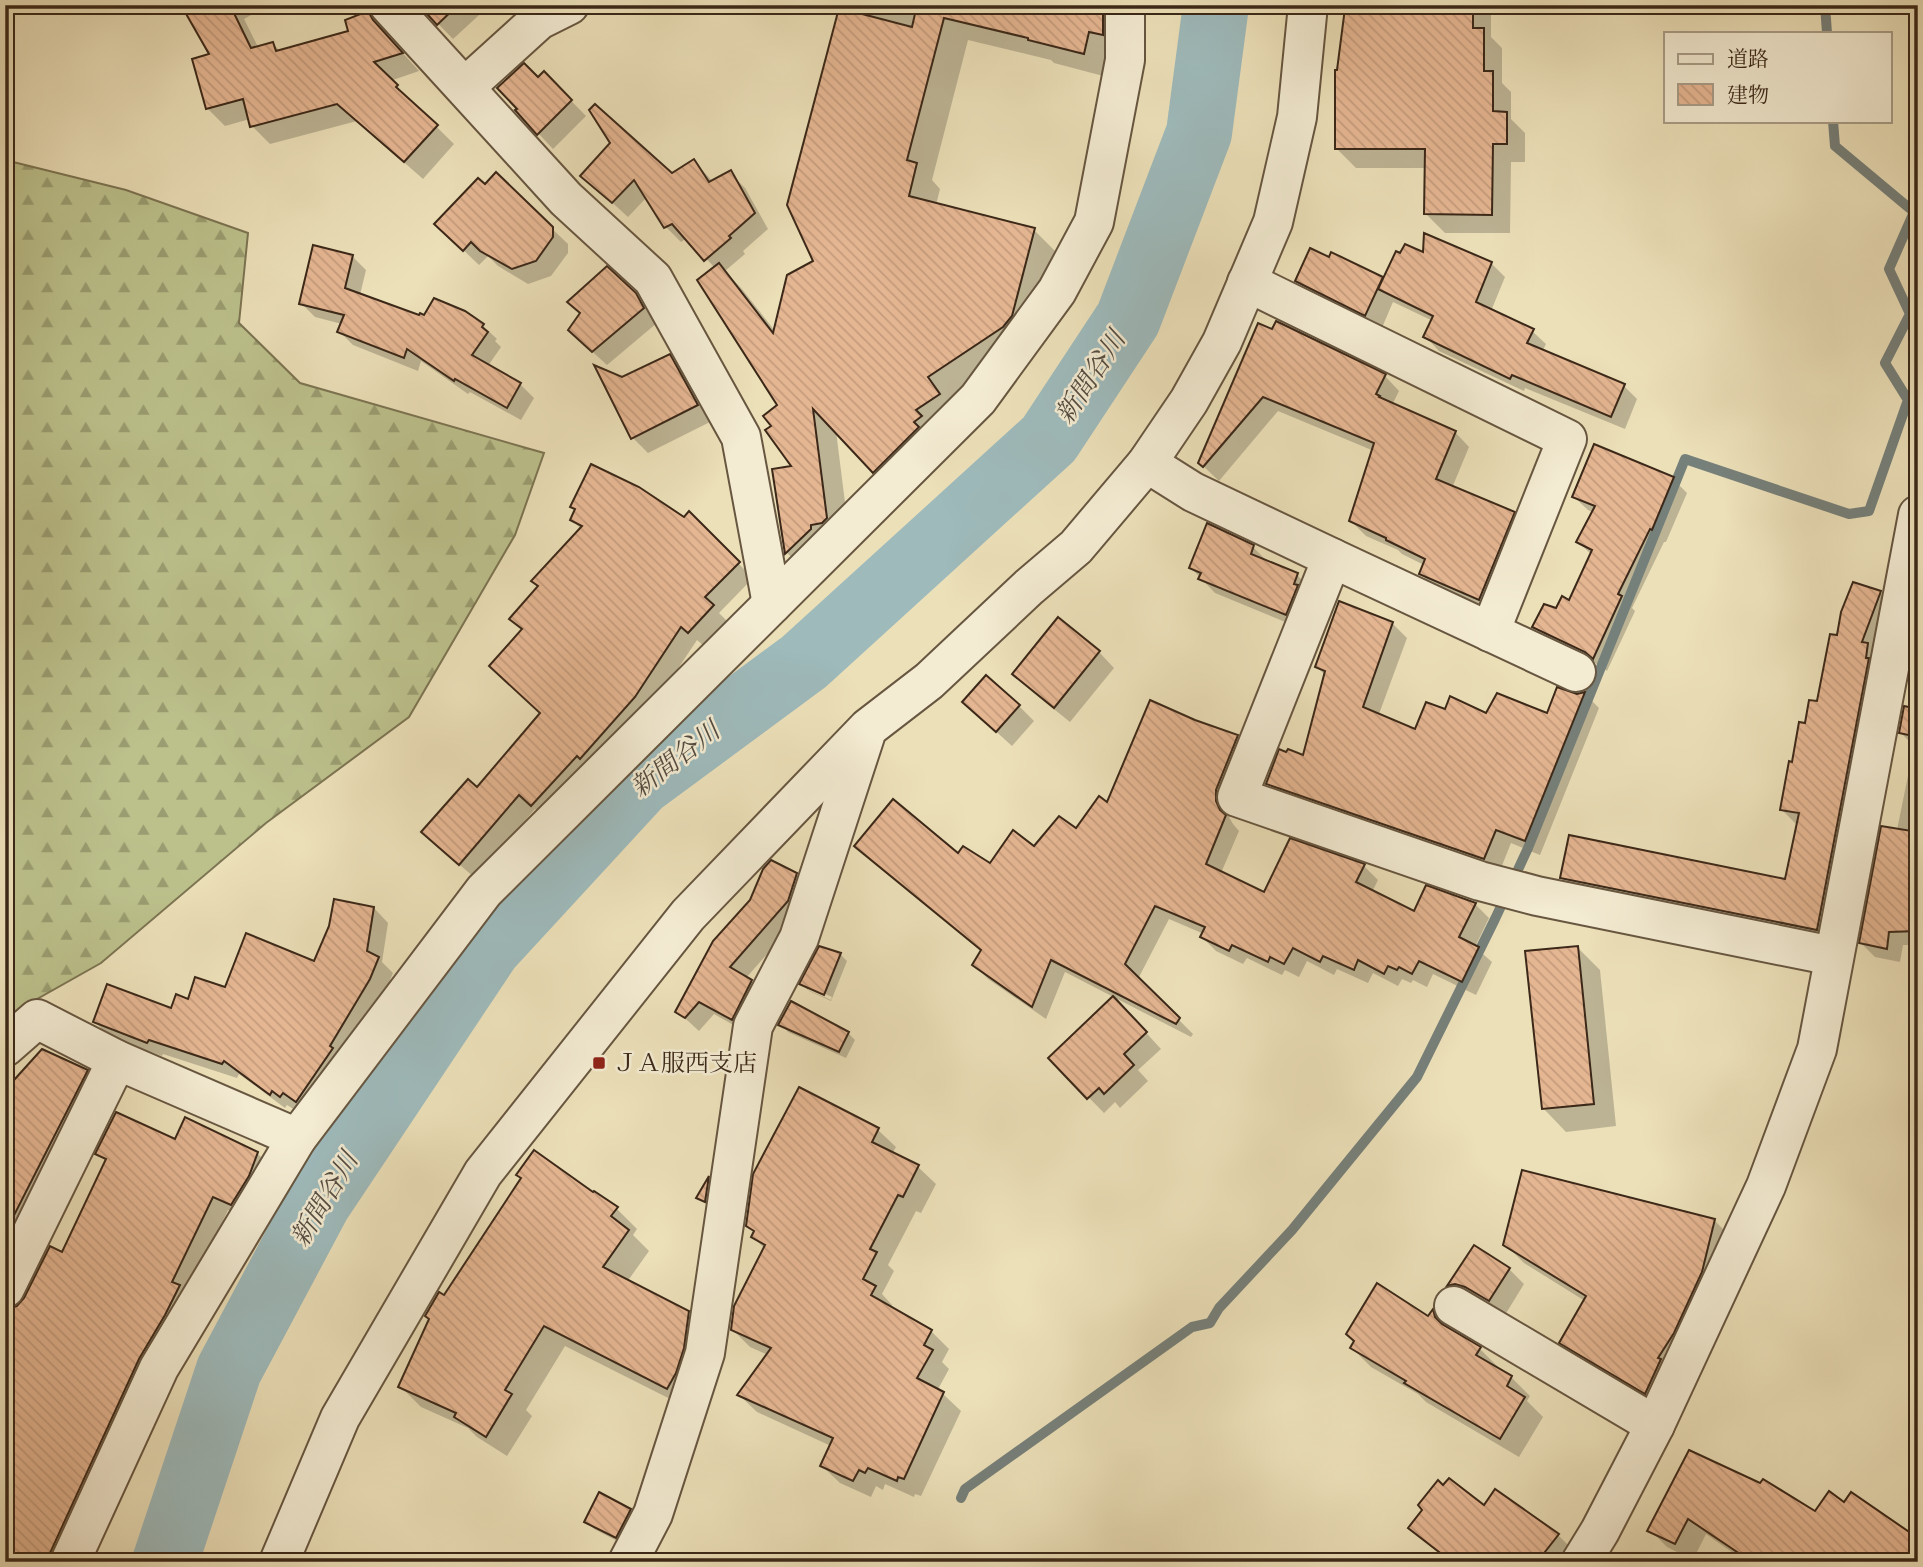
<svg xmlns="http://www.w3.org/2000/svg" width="1923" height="1567" viewBox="0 0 1923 1567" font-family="'Sorts Mill Goudy','Noto Serif JP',serif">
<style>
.forest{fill:url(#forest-firs);stroke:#7c7452;stroke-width:2}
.shadow{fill:#0003;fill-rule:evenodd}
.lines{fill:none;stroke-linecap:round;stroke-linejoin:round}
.stream{stroke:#76807a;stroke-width:10}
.river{stroke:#9ebabb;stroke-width:66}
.building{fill:url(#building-back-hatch);stroke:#3b2818;stroke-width:2}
.minor-casing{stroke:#675640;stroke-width:42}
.minor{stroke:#f3ebd2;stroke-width:38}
.poi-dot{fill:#8f2418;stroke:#f3ebd2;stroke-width:2.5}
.labels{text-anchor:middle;stroke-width:5;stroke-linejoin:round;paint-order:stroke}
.poi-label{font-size:24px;fill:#3b2818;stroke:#f3ebd2;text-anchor:start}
.water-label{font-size:26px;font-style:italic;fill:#544c41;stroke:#f3ebd2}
</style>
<defs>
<pattern id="forest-firs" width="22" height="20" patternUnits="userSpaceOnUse" patternTransform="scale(1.75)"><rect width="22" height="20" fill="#bcc18c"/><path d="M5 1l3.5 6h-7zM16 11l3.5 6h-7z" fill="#9a9d71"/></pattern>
<pattern id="building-back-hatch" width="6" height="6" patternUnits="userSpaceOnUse" patternTransform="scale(1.75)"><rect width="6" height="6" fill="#e5b692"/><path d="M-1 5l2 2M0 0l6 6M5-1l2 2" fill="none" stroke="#c59c7d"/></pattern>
</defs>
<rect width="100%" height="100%" fill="#ece0b9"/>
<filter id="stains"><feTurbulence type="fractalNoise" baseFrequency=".00286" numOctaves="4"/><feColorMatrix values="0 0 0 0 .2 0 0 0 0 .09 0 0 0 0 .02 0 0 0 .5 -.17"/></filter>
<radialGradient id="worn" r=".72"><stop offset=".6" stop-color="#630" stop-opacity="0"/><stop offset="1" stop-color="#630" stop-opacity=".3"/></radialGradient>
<polygon class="forest" points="5,160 126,190 248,233 239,323 300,383 544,453 515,535 409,717 266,823 101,963 5,1017"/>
<g class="shadow">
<polygon points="183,5 269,5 244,19 258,47 273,44 281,52 351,32 368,13 386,31 391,40 419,71 390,81 454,144 423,179 357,121 270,144 252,126 250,119 225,126 207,108 211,55"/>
<polygon points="420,5 490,5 453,39"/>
<polygon points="841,5 1110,5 1107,77 1054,63 1051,60 968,40 932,180 940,189 936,205 1034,230 1058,254 1035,340 897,495 836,431 850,542 810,576 787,553 774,470 794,468 773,426 780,405 715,268 687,238 681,242 666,227 647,197 628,217 583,176 672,175 694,161 713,182 730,173 745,188 768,229 743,251 745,254 725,271 742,289 775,331 816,262 789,205"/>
<polygon points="1336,5 1491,5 1491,37 1502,48 1502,83 1511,92 1511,119 1525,133 1525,162 1511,162 1510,233 1445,233 1426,214 1426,168 1356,168 1337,149 1346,14"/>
<polygon points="544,73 586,116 553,149 538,133 538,79"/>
<polygon points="496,175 568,244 568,253 551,276 528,284 498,266 488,256 479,265 436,224 485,187"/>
<polygon points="1425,255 1491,263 1505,277 1491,311 1532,331 1546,344 1542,352 1624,386 1637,399 1625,429 1525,388 1524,391 1439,351 1426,337 1433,321 1393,302 1381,330 1312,296 1297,281 1382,278 1384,281"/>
<polygon points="352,256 366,270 360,295 420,317 483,326 497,339 495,341 501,347 488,366 520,384 534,398 521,420 470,392 468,394 421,361 418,371 353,345 339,331 342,324 315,317 301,303"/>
<polygon points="634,294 650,309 657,323 607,365 585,345"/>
<polygon points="1259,326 1385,376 1399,391 1392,405 1455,432 1469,447 1452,488 1514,513 1528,528 1494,613 1435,588 1421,574 1424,565 1402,554 1398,550 1366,536 1351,521 1374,451 1278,411 1219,481 1200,463"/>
<polygon points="669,356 685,371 712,421 648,453 633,438"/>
<polygon points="1673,479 1687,493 1666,542 1664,542 1632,608 1635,611 1607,671 1601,666 1548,641 1534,627 1570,602 1592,555 1578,542 1594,513 1588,510 1574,497"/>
<polygon points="572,507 684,519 689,514 753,578 719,613 727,621 704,646 697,640 649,712 546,819 535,809 475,878 438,846 477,789 542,714 523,630 512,619 540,587 581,529 572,520 577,511"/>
<polygon points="1253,547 1267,561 1297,575 1311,589 1300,628 1215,593 1191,568"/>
<polygon points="1880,592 1899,611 1836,948 1580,897 1561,878 1787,881 1798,826 1781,809 1793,764 1806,725 1818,703 1838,637"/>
<polygon points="1058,620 1099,652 1114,668 1070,722 1029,689 1014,674"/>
<polygon points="1392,623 1407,638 1379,714 1416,731 1446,712 1487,716 1548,716 1577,696 1585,694 1599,708 1540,855 1511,843 1499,873 1282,798 1268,783 1304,758 1326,676 1317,667"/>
<polygon points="1019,706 1034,721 1012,746 980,717"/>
<polygon points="1918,711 1918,945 1903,945 1900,962 1875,957 1861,943 1897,830 1914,746 1901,733"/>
<polygon points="1194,721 1237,736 1251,751 1230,804 1229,817 1233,824 1239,831 1221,873 1264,894 1364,866 1378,880 1372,892 1414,913 1475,904 1489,918 1475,947 1492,962 1476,995 1433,974 1427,987 1413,980 1411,983 1402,979 1398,986 1373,973 1368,983 1337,969 1334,975 1307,961 1299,977 1285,970 1282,975 1247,958 1243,964 1216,951 1202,937 1204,934 1169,919 1138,979 1193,1034 1191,1037 1065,972 1046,1019 988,979 974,965 982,952 870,860 856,846 959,855 990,866 1076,831 1108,805"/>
<polygon points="796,874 810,888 801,915 746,978 751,981 765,995 746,1032 714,1014 699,1031 677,1011"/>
<polygon points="374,908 388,923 382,962 393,973 384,994 295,1110 287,1105 285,1108 239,1074 237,1078 163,1054 162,1056 110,1037 95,1022 172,1010 189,1001 315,963"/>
<polygon points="1577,947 1600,970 1616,1126 1566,1132 1543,1108"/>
<path d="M840 954 847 961 831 1001 809 991 802 984ZM808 986 832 997 831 1000 808 990Z"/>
<polygon points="1128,1013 1161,1049 1138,1070 1148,1081 1120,1108 1115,1102 1104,1113 1050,1058"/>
<polygon points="781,1024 848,1033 855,1040 846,1058 788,1032"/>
<polygon points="87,1071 101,1086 5,1281 5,1092"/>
<polygon points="878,1130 896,1147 892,1154 918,1167 936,1184 921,1213 916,1211 888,1265 894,1271 882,1294 892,1305 891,1308 931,1331 949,1349 942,1362 949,1369 937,1391 943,1394 961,1411 921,1496 915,1494 914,1497 885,1484 883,1490 876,1486 871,1497 840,1483 822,1466 831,1446 757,1412 739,1395 768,1355 750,1347 732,1329 765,1249 753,1237 755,1233 748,1225"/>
<polygon points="176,1142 257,1153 272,1168 246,1219 228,1210 187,1295 67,1562 5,1562 5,1343 63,1255 107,1162 97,1153"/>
<polygon points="709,1178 715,1185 712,1208 699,1197"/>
<polygon points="617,1209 637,1229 633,1235 649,1251 627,1282 688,1313 709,1334 688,1408 565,1346 526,1410 532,1416 507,1456 477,1437 468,1428 421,1407 400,1386 444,1297"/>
<polygon points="1714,1220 1733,1239 1664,1411 1580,1361 1561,1343 1585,1301 1524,1263 1505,1244"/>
<polygon points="1474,1247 1509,1269 1524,1284 1505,1315 1464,1300 1450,1286"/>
<polygon points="1433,1312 1452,1330 1480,1349 1499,1368 1498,1369 1511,1377 1530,1396 1527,1401 1543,1417 1519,1457 1426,1402 1418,1394 1371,1367 1352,1348 1429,1318"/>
<polygon points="1689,1452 1815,1513 1916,1562 1746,1562 1706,1534 1693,1560 1667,1547 1650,1530"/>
<polygon points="1495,1491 1558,1535 1573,1550 1563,1562 1450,1562 1425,1542 1410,1528 1484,1508"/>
<polygon points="630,1510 637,1517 623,1544 594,1529 587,1522"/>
</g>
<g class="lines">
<g class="stream">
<polyline points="1825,5 1827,33"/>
<polyline points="961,1498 965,1489 1192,1327 1210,1323 1219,1308 1292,1230 1417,1077 1495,919 1528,848 1685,459 1849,514 1869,511 1908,400 1885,363 1910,314 1889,269 1914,212 1835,146 1833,121"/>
</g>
<polyline class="river" points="165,1562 229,1370 318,1203 488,948 640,783 804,662 1049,439 1128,319 1199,133 1216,5"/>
</g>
<g class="building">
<polygon points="181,5 230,5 251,48 273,42 276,51 348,31 345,20 368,11 373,20 403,53 374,62 398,85 396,87 438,125 404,162 337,104 250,127 243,99 206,109 192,59 209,54"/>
<polygon points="419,5 458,5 437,25"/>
<polygon points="917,5 1103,5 1103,35 1089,32 1084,54 1028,40 1028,38 944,18 907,160 917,163 909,196 1035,228 1012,316 1003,327 928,377 940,394 916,410 922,416 914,422 919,427 873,473 813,409 827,518 822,523 811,525 811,529 785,554 772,469 791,466 765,430 771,426 763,416 777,405 697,280 719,263 773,333 787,275 813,261 787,205 839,8 912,27"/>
<polygon points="1380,5 1473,5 1473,28 1484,28 1484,71 1493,71 1493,111 1507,112 1507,144 1493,144 1492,215 1424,214 1425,149 1335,149 1335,70 1337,70 1345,8 1380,12"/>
<polygon points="524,63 538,77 544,71 572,100 537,135 515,110 517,109 497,88"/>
<polygon points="595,104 672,173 694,159 709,182 731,170 755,213 729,236 731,238 704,261 672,224 664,228 634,180 612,203 580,176 610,143 589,110"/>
<polygon points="496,172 553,227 553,237 536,261 512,269 480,251 471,242 463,251 434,224 478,178 485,184"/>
<polygon points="1424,233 1492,262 1476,302 1534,329 1527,343 1625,384 1611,417 1512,375 1510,379 1423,337 1433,316 1378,289 1396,251 1400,253 1405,244 1423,252"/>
<polygon points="313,245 353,255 345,288 419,315 420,313 424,315 434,298 465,311 484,324 482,327 488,332 472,355 521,383 507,408 455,379 454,381 407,349 404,358 337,332 344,315 299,304"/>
<polygon points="1310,248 1329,257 1331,252 1383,277 1365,316 1295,281"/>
<polygon points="607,266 636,293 644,308 592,352 568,330 580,313 567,302"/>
<polygon points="1276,321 1386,374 1376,394 1380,396 1379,397 1456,431 1436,479 1515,512 1479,600 1419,574 1425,559 1386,540 1386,538 1349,521 1374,443 1263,397 1203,467 1198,463 1258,323 1272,329"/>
<polygon points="670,354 698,405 631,439 594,365 622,377"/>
<polygon points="1594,444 1674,477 1652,530 1650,529 1618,594 1622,596 1593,659 1585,652 1532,627 1544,604 1556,608 1562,596 1569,600 1592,550 1576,542 1595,506 1572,497"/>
<polygon points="591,464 639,487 684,517 689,511 740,562 705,597 714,605 688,633 681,627 635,697 580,759 577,756 531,806 519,795 459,865 421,832 468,779 477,787 540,713 489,666 522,629 509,619 538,586 531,581 582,526 570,520 575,509 570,507"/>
<polygon points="1207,523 1254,545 1251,554 1298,573 1294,584 1298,585 1286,615 1198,579 1201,573 1189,568"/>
<polygon points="1853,582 1881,591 1862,642 1868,643 1866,658 1869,658 1817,930 1560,878 1569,835 1785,879 1799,813 1780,810 1789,761 1792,762 1799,722 1805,723 1809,700 1817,701 1830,634 1837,635 1841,612"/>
<polygon points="1339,601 1393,622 1363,707 1415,729 1426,702 1445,709 1450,696 1486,713 1497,693 1547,713 1557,687 1577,694 1585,692 1525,841 1496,830 1484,859 1266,784 1279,749 1286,752 1288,749 1303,755 1325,671 1315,667"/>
<polygon points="1058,617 1100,651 1054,708 1012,674"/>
<polygon points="986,675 1020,705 996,732 962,702"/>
<polygon points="1150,700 1195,720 1238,735 1216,790 1216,801 1220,810 1226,815 1206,864 1264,892 1290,838 1365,864 1356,882 1414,911 1426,885 1476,903 1459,937 1479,947 1462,982 1419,961 1412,974 1399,967 1397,970 1388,966 1384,974 1358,960 1354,970 1323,956 1320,962 1293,948 1284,964 1270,957 1268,962 1232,945 1229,951 1200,937 1205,927 1155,906 1125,964 1180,1018 1176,1024 1051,960 1032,1007 972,965 981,950 854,846 893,799 958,853 963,846 990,863 1013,830 1034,846 1059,816 1076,828 1099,796 1107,802"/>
<polygon points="1904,706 1918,709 1918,737 1899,733"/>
<polygon points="1881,826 1918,832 1918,931 1889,932 1887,949 1859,943"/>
<polygon points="771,860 797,873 788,901 730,967 752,980 732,1020 699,1002 685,1018 675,1012 713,941 750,900 763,869"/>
<polygon points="334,899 374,907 367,951 379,957 370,979 330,1046 333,1048 296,1102 283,1093 280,1097 272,1091 270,1095 224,1061 222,1064 149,1040 147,1043 93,1022 107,984 171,1008 176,994 188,999 195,977 225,987 246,933 314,961 329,926"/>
<polygon points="819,946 841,953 824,995 799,984"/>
<polygon points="1578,946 1594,1104 1542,1109 1525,951"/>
<polygon points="1113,996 1147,1032 1124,1054 1134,1065 1104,1094 1099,1088 1087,1099 1048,1058"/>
<polygon points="791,1001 849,1032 839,1052 778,1025"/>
<polygon points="42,1049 88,1070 8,1227 10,1228 5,1238 5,1090"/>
<polygon points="799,1087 879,1128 872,1142 919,1165 903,1197 898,1195 870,1249 877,1252 863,1279 876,1286 871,1295 932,1330 924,1345 933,1350 917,1378 944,1392 904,1479 898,1477 897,1481 868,1468 865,1473 859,1470 853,1481 820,1466 833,1438 737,1395 771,1348 731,1330 734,1306 765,1245 751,1237 754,1231 746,1226 753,1174"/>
<polygon points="116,1112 175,1139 185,1117 258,1152 249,1176 231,1205 213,1197 172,1282 180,1285 165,1315 139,1359 50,1553 49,1562 23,1562 5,1555 5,1310 17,1306 24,1298 50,1246 62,1252 106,1159 95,1154"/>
<polygon points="534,1150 593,1192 594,1191 618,1207 611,1216 629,1230 603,1267 689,1311 684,1348 676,1373 667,1389 544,1326 505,1390 512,1394 486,1437 454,1417 456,1413 398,1387 429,1319 425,1316 439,1292 444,1295 521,1178 516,1175"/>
<polygon points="1522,1170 1715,1219 1702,1272 1674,1333 1658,1358 1661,1359 1645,1394 1559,1343 1586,1296 1503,1245"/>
<polygon points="709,1176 705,1202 696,1198"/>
<polygon points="1474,1245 1510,1268 1489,1301 1465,1287 1455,1284 1447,1286"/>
<polygon points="1377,1283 1428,1316 1433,1309 1435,1317 1442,1324 1481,1347 1476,1355 1512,1376 1507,1386 1525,1397 1500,1439 1404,1383 1406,1381 1350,1348 1354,1341 1346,1334"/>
<polygon points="1689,1450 1760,1483 1763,1479 1815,1511 1829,1491 1844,1502 1851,1492 1918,1538 1918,1562 1752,1562 1688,1519 1675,1544 1647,1531"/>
<polygon points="1449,1478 1484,1505 1495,1489 1559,1534 1537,1562 1452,1562 1408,1528 1422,1510 1418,1505 1438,1480 1443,1485"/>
<polygon points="599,1492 631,1509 616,1538 584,1522"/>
</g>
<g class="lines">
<g class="minor-casing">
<g id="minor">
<polyline points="389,5 566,199 653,279 741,437 772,604"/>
<polyline points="465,87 539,20 569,5"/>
<polyline points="1247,282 1567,439 1490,632"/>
<polyline points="1147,463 1193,492 1332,558 1237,797 1480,881 1537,896 1833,956"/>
<polyline points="1332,558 1576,672"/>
<polyline points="5,1047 37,1019 117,1060 297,1138"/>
<polyline points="5,1288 117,1060"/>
<polyline points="1454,1306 1655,1425"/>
<polyline points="70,1562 159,1368 297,1138 484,891 978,399 1057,291 1094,222 1125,60 1125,5"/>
<polyline points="279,1562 340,1418 483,1173 688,915 868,728 929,681 1029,587 1076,547 1147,463 1189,401 1222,342 1273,222 1297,117 1308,5"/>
<polyline points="628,1562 653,1514 705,1353 753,1026 799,938 865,736"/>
<polyline points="1581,1562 1600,1531 1655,1425 1766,1186 1817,1049 1918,515"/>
</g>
</g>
<use href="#minor" class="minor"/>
</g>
<rect class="poi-dot" x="592" y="1056" width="14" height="14" rx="3.5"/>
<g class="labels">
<g class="poi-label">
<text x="613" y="1071">ＪＡ服西支店</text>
</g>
<g class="water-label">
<text transform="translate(1090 377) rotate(-57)" y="9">新間谷川</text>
<text transform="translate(675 759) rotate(-38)" y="9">新間谷川</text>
<text transform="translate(324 1199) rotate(-59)" y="9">新間谷川</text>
</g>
</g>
<rect width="1923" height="1567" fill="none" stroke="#ece0b9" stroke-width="28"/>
<rect x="7" y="7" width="1909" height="1553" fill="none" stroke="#3b2818" stroke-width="3.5"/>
<rect x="14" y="14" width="1895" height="1539" fill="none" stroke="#3b2818" stroke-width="2"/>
<rect x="1664" y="32" width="228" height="91" fill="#f3ebd2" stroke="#a99d88" stroke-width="2"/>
<rect x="1678" y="54" width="35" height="10" fill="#f3ebd2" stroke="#a99d88" stroke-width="2"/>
<text x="1727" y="66" font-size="21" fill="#3b2818">道路</text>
<rect x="1678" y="84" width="35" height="21" fill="url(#building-back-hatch)" stroke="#a99d88" stroke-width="2"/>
<text x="1727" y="102" font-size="21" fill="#3b2818">建物</text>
<rect width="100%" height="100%" filter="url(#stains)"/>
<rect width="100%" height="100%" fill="url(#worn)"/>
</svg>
